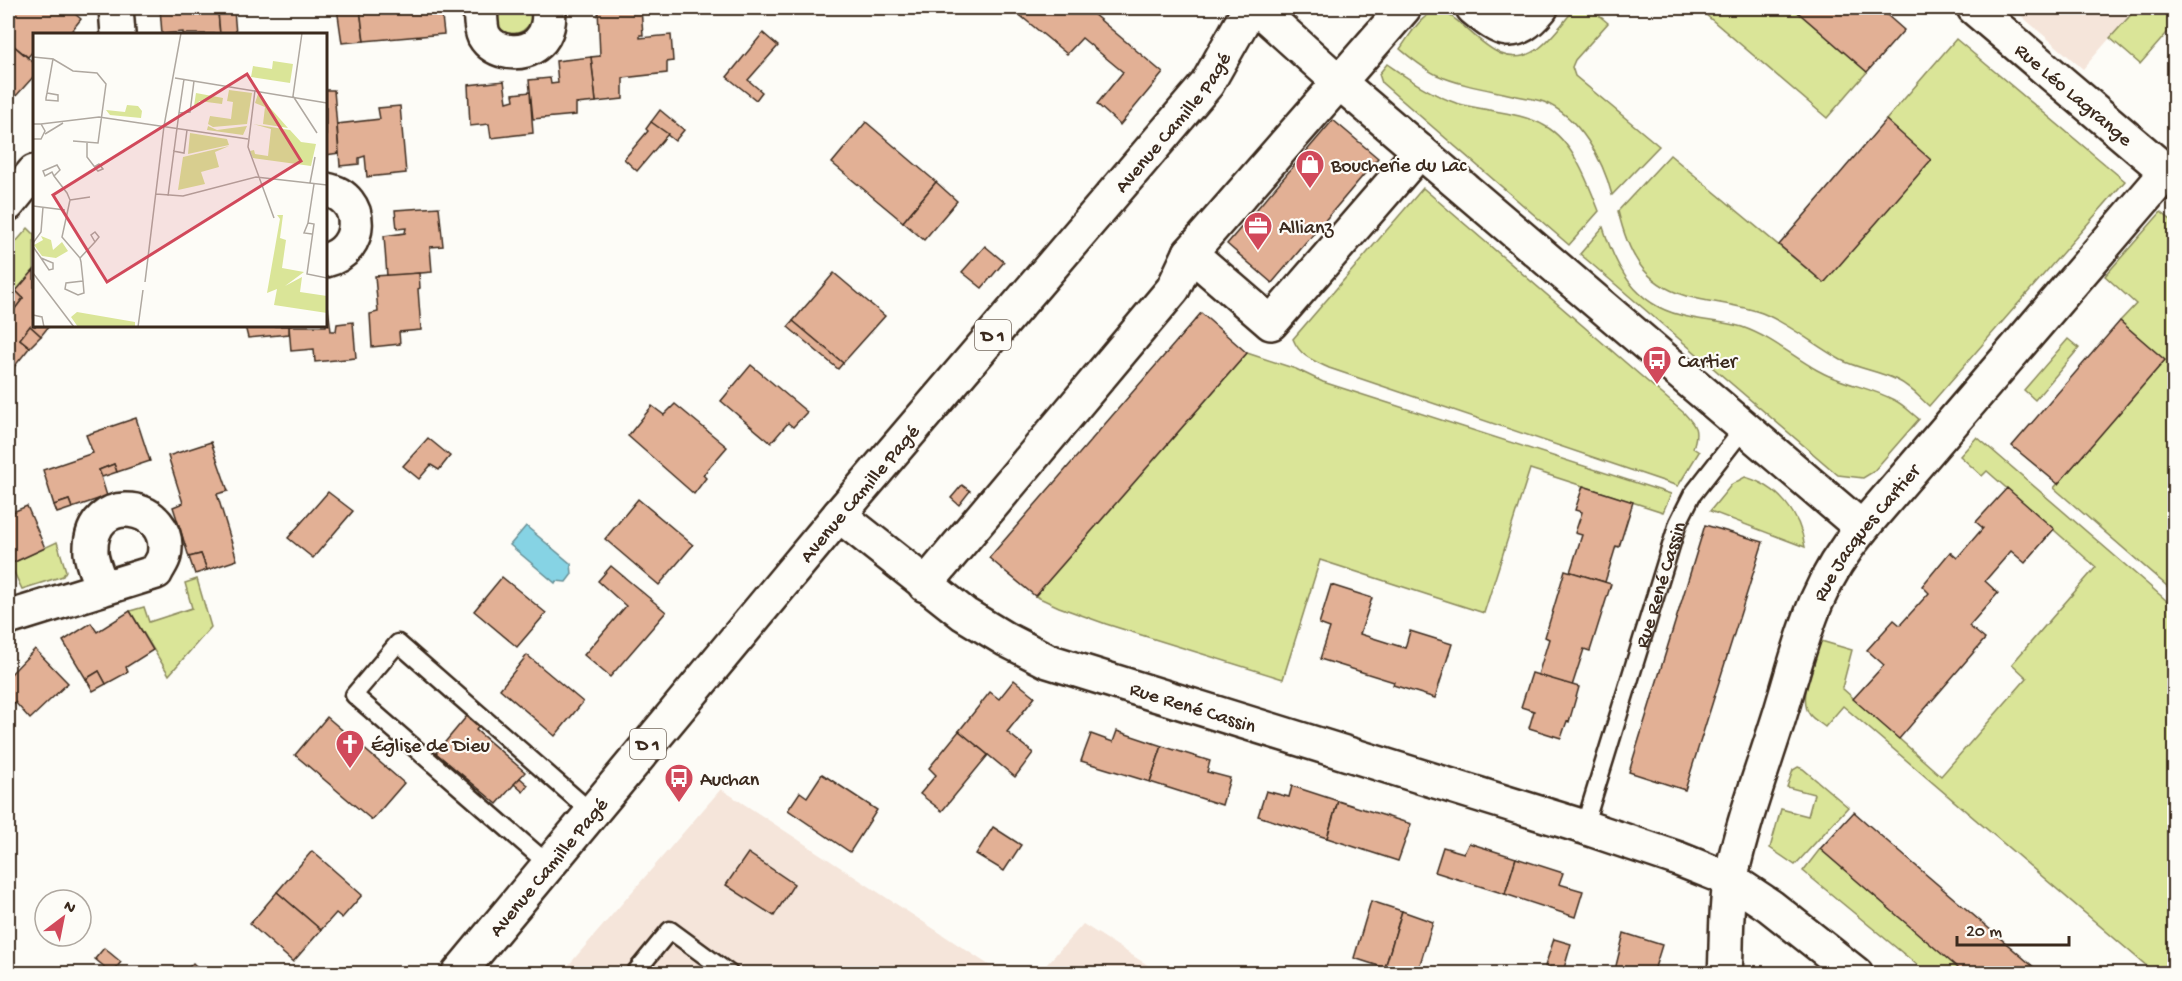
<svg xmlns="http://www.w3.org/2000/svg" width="2182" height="981" viewBox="0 0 2182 981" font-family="'Gochi Hand',sans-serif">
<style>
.built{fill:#f5e5da}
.green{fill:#dae598;stroke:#8a885b;stroke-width:1.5}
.water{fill:#86d3e4;stroke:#688f95;stroke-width:1.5}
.building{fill:#e2b095;stroke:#3b2a1e;stroke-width:1.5}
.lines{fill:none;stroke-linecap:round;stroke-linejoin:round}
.lane-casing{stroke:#3b2a1e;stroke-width:21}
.street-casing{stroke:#3b2a1e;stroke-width:38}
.primary-casing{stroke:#3b2a1e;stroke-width:38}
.lane{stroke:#fdfcf7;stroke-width:16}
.street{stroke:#fdfcf7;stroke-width:33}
.primary{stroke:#fdfcf7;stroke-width:33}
.labels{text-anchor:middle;stroke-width:4.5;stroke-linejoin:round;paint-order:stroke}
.shield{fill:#fdfcf7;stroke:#75695f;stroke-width:1.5}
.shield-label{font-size:18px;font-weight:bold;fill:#3b2a1e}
.street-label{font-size:20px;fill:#3b2a1e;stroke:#fdfcf7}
.poi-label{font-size:20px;fill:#3b2a1e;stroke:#fdfcf7;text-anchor:start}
.inset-road{fill:none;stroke:#afa8a0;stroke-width:1.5}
.view{fill:#d1495b;fill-opacity:0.15;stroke:#d1495b;stroke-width:3}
.inset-edge{fill:none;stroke:#3b2a1e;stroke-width:3}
</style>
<rect width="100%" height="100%" fill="#fdfcf7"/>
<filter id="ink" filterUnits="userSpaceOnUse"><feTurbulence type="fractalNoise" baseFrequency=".0167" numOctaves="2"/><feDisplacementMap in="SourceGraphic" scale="12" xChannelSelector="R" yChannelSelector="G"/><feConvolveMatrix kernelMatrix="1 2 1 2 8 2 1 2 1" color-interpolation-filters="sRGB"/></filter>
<g filter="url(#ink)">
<g class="built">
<polygon points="2012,8 2136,8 2083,69"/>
<polygon points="721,789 1001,973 561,974"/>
<polygon points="1083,924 1160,973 1039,973"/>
</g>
<g class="green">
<path d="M492 8H534C534 36 501 43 493 22 492 18 492 12 492 8Z"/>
<path d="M1575 8H1590L1608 23 1575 60 1572 67 1575 76 1659 146 1612 195C1603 160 1580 117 1544 102 1536 99 1526 98 1517 96 1491 90 1462 86 1437 75 1424 69 1411 58 1400 49 1408 38 1420 16 1434 12 1461 5 1493 81 1538 49 1553 38 1564 21 1575 8Z"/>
<polygon points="1698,8 1793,8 1867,72 1827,118"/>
<polygon points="2137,8 2174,8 2174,25 2140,64 2110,38"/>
<path d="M1956 39 2125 181 1929 406C1919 397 1910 386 1897 380 1879 371 1859 369 1841 360 1814 345 1790 324 1762 313 1737 304 1711 303 1686 296 1642 283 1628 252 1618 211L1670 155 1824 283 1930 160 1886 120Z"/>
<path d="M1387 64C1409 79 1430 94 1456 103 1482 111 1522 112 1545 126 1573 141 1588 183 1599 211L1569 245 1382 83 1379 74Z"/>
<path d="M1423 188 1684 413C1696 426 1699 430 1693 448L1699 452 1678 486 1329 368C1312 360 1300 356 1293 339Z"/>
<polygon points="2161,212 2172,221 2174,239 2174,592 2054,488 2165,360 2120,321 2136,304 2105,276"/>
<path d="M1603 227C1616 268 1635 304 1680 315 1700 321 1722 321 1742 327 1771 337 1792 356 1817 370 1841 384 1870 387 1894 400 1903 404 1911 413 1919 419L1873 472 1863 478 1838 475 1580 254Z"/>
<polygon points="28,228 34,234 34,270 16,291 8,284 8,251"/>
<polygon points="2068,339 2079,348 2035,400 2024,390"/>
<polygon points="1247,353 1296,369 1323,382 1671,494 1663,512 1530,469 1484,613 1320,560 1283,679 1106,624 1059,607 1035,596"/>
<path d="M1977 437 2174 607V973H2155L1843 706 1825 727C1820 723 1813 719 1810 715 1797 699 1815 658 1821 641L1852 650 1842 688 1941 776 2027 678 2012 664 2096 567 1987 471 1982 476 1960 456Z"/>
<path d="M1745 477C1778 486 1800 513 1805 547L1710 511 1732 484Z"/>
<polygon points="57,542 66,571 63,576 22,589 10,564"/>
<polygon points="197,579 211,627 169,675 130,611 144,607 149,622 192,608 185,583"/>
<polygon points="1798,767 1803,769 1848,807 1795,865 1770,848 1781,809 1808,816 1814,794 1787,787 1793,770"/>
<polygon points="1820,849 1965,973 1927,973 1803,871"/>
</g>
<polygon class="water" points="526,526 571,564 572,574 566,582 556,581 555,583 510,545"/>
<g class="building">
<polygon points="15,8 68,8 81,19 69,34 34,34 34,50 28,57 8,41 8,16"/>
<polygon points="160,8 204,8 205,13 218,12 220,34 183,34 183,32 162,34"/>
<polygon points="204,8 234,8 234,10 205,13"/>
<polygon points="337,8 360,8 364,41 342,43"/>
<polygon points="360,8 441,8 444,34 364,41"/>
<polygon points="598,8 641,8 643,35 640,35 640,38 671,35 673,61 667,62 667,73 623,78 623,99 596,102 591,57 600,56"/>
<polygon points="1011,8 1086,8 1163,73 1120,125 1097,104 1123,72 1082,38 1067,54"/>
<polygon points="1793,8 1879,8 1904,30 1867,72"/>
<polygon points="234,10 236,34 220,34 218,12"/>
<polygon points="763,33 778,46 748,80 762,92 756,100 727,77"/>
<polygon points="8,41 34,63 34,76 16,96 8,89"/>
<polygon points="591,57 596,102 576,104 576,115 533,119 529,80 550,78 551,84 558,83 556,61"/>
<polygon points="504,81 507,102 514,100 513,94 530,92 533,133 491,138 489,124 470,126 468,85"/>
<polygon points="326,90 334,90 339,153 326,155"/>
<polygon points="400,106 406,173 367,177 365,156 359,158 359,164 340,166 337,124 380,119 378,108"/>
<polygon points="660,110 684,130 675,141 651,122"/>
<polygon points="1333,120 1378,158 1272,283 1227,244"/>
<polygon points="1886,120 1931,160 1824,283 1779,245"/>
<polygon points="651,122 668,134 637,171 624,159 648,131 646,129"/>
<polygon points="866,122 936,182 903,222 832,163"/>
<polygon points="936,182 957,201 924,240 903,222"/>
<polygon points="439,207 443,246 430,247 432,272 387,276 384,236 405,233 406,228 397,229 395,210"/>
<polygon points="985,246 1004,262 982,288 962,272"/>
<polygon points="34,270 34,326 49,326 41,336 30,326 20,339 30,347 14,367 11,364 8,368 8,305 14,310 23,298 16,291"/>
<polygon points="419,273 420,288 418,289 421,330 399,332 400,344 372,347 370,314 378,312 375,276"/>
<polygon points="834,273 885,316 843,363 793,321"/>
<polygon points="16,291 23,298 14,310 8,305 8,302"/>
<polygon points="326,308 328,308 331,331 336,331 337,324 353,322 356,358 315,362 314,349 291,351 289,326 326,326"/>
<polygon points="1201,313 1247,353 1035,596 989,558"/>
<polygon points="793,321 843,363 838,369 788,327"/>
<polygon points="2120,321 2165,360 2058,484 2012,446"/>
<polygon points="30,326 41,336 30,347 20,339"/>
<polygon points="227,326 289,326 289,334 248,338 245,326"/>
<polygon points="751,365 807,412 793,427 788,423 771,443 721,401"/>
<polygon points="675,404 727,447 703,475 706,478 694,494 628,436 652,406 664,415"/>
<polygon points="136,418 150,461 117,472 114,464 99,470 107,496 72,508 69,500 54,505 43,470 93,453 86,435"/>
<polygon points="428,438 450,456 439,470 431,465 419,479 403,466"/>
<polygon points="211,442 228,491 217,494 237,560 207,570 201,554 189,557 173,507 183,503 168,456"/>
<polygon points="114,464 117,472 102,477 99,470"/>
<polygon points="962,485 970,491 959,505 951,498"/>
<polygon points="1583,486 1633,502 1619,547 1616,546 1605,582 1570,572 1582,535 1575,533 1582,512 1575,510"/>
<polygon points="2007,488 2054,529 2025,563 2011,551 1985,581 1998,593 1969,626 1985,639 1899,739 1853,699 1884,665 1867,650 1894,620 1900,625 1929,593 1922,586 1950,552 1957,558 1983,528 1976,522"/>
<polygon points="328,492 353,511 313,558 288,538"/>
<polygon points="638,499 693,545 659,585 605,539"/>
<polygon points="69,500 72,508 57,513 54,505"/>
<polygon points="27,506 45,548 8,565 8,514"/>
<polygon points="1705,525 1763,542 1685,790 1629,772"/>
<polygon points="201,554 207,570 195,574 189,557"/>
<polygon points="611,566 666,612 610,677 584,655 626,606 598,581"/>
<polygon points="1565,570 1611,584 1590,651 1584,649 1572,686 1538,675 1549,639 1545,637"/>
<polygon points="502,577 546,613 517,647 474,611"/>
<polygon points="1331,585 1372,598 1360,634 1405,648 1410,631 1452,644 1435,698 1393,685 1394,682 1320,659 1330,628 1319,624"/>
<polygon points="130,611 153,650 126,667 128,672 106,684 99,671 86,679 63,641 91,623 97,632"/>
<polygon points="35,649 68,683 30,719 15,702 8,709 8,677"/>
<polygon points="527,655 583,702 555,736 500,689"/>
<polygon points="99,671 106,684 93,691 86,679"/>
<polygon points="1532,673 1579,687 1569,722 1567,721 1561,738 1529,728 1534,711 1521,707"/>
<polygon points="1014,680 1035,697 1007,732 1033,753 1015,777 959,731 990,692 999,699"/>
<polygon points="472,710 483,719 476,730 525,772 497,804 436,753"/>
<polygon points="327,717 404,783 372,820 295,755"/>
<polygon points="959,731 988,755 942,811 920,794 936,775 929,768"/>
<polygon points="1117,731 1162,746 1150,782 1081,761 1091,734 1113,742"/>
<polygon points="1162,746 1210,761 1207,772 1230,778 1222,805 1150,782"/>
<polygon points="822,774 877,810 850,852 788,810 800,792 807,797"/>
<polygon points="520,778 528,785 523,792 514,784"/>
<polygon points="1292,786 1338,801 1327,838 1258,816 1266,791 1289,797"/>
<polygon points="1338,801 1411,824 1398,861 1327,838"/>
<polygon points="1854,812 1880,835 2042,974 1965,974 1820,849"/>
<polygon points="993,827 1021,845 1004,871 976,854"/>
<polygon points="1469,843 1516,858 1505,894 1435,872 1443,847 1464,853"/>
<polygon points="312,851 362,895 342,918 336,913 321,930 277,892"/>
<polygon points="748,853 794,884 774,916 726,885"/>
<polygon points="1516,858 1563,873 1559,884 1583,891 1575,917 1505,894"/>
<polygon points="277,892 321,930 293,962 250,924"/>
<polygon points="1371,901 1402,911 1385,968 1354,958"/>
<polygon points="1402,911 1433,922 1417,974 1402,974 1385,968"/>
<polygon points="1624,933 1662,945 1653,974 1614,974"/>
<polygon points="1554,939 1571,944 1563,972 1545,966"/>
<polygon points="104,948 121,962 112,973 95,959"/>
<polygon points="193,963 204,974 183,974"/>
</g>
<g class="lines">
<g class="lane-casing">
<g id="lane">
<path id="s1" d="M1584 827 1678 523 1692 495 1744 428"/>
<polyline points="548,864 354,695 398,643 591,812"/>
<polyline points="634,974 670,930 730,974"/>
</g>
</g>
<g class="street-casing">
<g id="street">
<polyline points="116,8 118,34"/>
<path d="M480 8C481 16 480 28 484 36 494 54 523 57 538 43 548 34 550 19 548 8"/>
<polyline points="1257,8 1339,82 1862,528"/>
<path d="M1473 8C1502 32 1514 40 1541 8"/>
<path id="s2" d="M1974 8 2174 178"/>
<path d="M326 190C366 197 364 251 326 260"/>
<polyline points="8,204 34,172"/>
<polyline points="1190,253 1271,323 1420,151"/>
<path id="s3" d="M839 515 964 614 1005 639 1048 661 1584 827 1676 858 1731 880 1770 906 1856 974"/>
<polyline points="925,585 1173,289 1190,253 1404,8"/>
<path d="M8 618 156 572C158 567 163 561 164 556 175 503 88 488 91 553 92 564 99 578 102 589"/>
<path id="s4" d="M1725 974C1727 943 1725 907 1731 877 1743 820 1764 766 1781 711 1803 639 1812 588 1862 528L2167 172"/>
</g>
</g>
<g class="primary-casing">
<g id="primary">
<path id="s5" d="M458 974 839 515 1207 84 1250 8"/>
</g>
</g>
<use href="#lane" class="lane"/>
<use href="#street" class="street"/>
<use href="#primary" class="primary"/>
</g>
</g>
<defs>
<g id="shop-pin" transform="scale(1.5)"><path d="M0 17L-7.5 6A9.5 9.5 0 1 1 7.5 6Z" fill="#d1495b" stroke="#fdfcf7"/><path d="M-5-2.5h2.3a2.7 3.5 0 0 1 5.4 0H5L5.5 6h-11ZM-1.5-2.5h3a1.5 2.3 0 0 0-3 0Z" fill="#fff"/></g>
<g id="office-pin" transform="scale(1.5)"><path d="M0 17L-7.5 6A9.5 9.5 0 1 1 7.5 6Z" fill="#d1495b" stroke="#fdfcf7"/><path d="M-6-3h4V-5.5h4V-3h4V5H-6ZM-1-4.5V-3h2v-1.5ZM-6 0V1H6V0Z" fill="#fff"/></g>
<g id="bus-pin" transform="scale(1.5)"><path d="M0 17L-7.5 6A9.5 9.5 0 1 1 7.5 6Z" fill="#d1495b" stroke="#fdfcf7"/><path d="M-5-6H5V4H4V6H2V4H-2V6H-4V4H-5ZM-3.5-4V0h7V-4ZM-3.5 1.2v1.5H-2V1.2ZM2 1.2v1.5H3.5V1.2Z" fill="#fff"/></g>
<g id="church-pin" transform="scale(1.5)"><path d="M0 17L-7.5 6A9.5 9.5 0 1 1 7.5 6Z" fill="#d1495b" stroke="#fdfcf7"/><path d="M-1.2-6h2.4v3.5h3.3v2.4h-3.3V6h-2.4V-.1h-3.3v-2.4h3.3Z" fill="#fff"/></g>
</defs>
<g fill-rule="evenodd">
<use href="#shop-pin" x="1310" y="164"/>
<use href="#office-pin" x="1258" y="226"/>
<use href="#bus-pin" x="1657" y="360"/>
<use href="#church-pin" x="350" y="744"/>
<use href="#bus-pin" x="679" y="778"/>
</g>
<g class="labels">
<g class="shield">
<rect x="975" y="320" width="36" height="30" rx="4.5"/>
<rect x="630" y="729" width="36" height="30" rx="4.5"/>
</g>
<g class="shield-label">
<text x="993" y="341">D 1</text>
<text x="648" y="750">D 1</text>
</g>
<g class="street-label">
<text dy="7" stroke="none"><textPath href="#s2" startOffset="132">Rue Léo Lagrange</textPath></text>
<text dy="7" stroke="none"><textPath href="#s5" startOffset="1112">Avenue Camille Pagé</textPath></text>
<text dy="7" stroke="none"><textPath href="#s5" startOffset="626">Avenue Camille Pagé</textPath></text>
<text dy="7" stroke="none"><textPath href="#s4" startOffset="471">Rue Jacques Cartier</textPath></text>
<text dy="7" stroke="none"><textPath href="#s1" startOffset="254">Rue René Cassin</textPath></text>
<text dy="7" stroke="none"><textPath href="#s3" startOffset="408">Rue René Cassin</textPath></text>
<text dy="7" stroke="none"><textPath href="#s5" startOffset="140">Avenue Camille Pagé</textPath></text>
</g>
<g class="poi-label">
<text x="1331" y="171">Boucherie du Lac</text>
<text x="1279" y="233">Allianz</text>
<text x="1678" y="367">Cartier</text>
<text x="371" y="751">Église de Dieu</text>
<text x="700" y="785">Auchan</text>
</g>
</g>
<g transform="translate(33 33)">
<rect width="294" height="294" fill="#fdfcf7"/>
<path d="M240 28 260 31 257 50 218 44 220 33 239 36ZM196 57 219 60 214 91 180 94 175 91 177 83 198 86 200 69 194 68ZM163 60 190 65 189 71 166 68 164 74 161 73ZM225 61 255 95 230 91 232 74 222 70ZM94 72 105 73 109 78 108 85 77 82 73 77 92 79ZM220 91 257 97 268 109 283 111 278 133 220 125 217 118 221 117 222 121 235 123 238 96ZM175 93 184 97 214 93 210 102 174 97ZM157 100 194 106 196 112 155 121ZM196 113 182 119 186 134 168 139 172 151 145 157 150 124ZM244 182H250L247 205 253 207 249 235 271 239 252 253 269 244 267 259 294 263V280L241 272 244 256 234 260 247 186ZM8 203 18 207 20 217 29 209 35 218 23 225 9 223 1 212 10 207ZM44 279 102 289V294H45L38 284Z" fill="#dae598"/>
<path class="inset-road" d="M269 0 260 63 284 100M0 24 20 26 14 60 13 65V67L25 68V62L14 60M20 26 40 38 64 40 73 51 65 110 40 108M142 45 294 70M151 46 146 80 157 79 161 48M222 57 215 114 241 185M0 91H8L12 98 8 106H0M8 91 66 84 215 106M12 101 30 90M54 110V124L64 137 65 138 70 136 66 131 61 134M140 118 151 120 154 97M21 143 27 137 24 132 10 138 12 143 19 139 21 143 34 160 37 167M277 150 282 124M281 151 275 190 281 191 274 241 294 245M123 161 150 163 223 144 294 152M135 163 146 80M37 167 29 204 47 225 48 229 50 248 51 260 45 262 32 256 33 250 50 248M37 167 57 164M0 173 32 177M275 190 271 200 279 201M0 210 8 199 10 174M0 214 1 215 3 218 8 225 16 237 20 236V230L8 225M47 225 62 209 66 204 62 199 58 202 62 209M0 240 41 294M112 249 131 93 148 0M0 282 9 284 11 294M105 294 110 257"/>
<path class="view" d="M214 41 268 128 74 249 20 162Z"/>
<rect width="294" height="294" class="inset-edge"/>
</g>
<rect width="2182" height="981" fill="none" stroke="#fdfcf7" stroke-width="30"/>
<rect x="15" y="15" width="2152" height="951" fill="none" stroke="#3b2a1e" stroke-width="2" filter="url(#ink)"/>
<g transform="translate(63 918) rotate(32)"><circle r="28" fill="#fdfcf7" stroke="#afa8a0" stroke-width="1.5"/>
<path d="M0-4.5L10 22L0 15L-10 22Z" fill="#d1495b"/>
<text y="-9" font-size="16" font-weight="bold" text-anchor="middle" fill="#3b2a1e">N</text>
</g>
<path d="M1957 936v9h112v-9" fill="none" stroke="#3b2a1e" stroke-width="3"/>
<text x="1966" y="936" font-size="18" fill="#3b2a1e" stroke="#fdfcf7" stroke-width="4.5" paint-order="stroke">20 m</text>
</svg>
